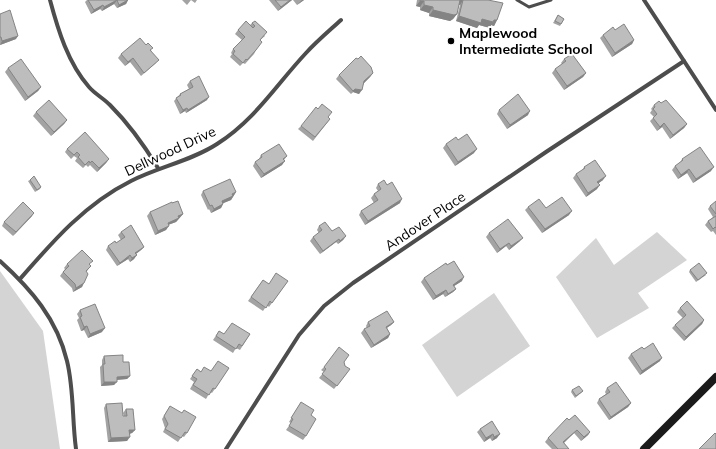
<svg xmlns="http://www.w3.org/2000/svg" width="716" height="449" viewBox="0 0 716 449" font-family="Mulish,sans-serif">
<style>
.green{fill:#d4d4d4}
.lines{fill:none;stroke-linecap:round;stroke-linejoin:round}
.lane{stroke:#4d4d4d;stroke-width:3}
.street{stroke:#4d4d4d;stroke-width:4}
.secondary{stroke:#1a1a1a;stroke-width:8}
.wall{fill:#a3a3a3}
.shaded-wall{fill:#848484}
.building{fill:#bdbdbd;stroke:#848484}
.poi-dot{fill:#000;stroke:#fff;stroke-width:1.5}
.labels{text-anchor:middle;stroke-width:4;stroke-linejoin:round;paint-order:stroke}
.poi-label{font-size:14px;font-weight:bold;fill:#000;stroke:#fff;text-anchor:start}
.street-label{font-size:14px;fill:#000;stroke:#fff}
</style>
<rect width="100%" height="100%" fill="#fff"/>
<g class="green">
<polygon points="657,232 687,260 638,293 649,308 597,338 556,277 596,238 614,265"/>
<polygon points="0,271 43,331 60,449 0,449"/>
<polygon points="494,293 530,346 457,397 422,345"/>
</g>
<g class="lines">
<polyline class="lane" points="517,0 529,7 551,0"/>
<g class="street">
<path d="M50 0C58 30 68 63 89 87 95 94 103 98 110 105 129 124 144 145 158 168"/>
<polyline points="644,0 716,110"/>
<path d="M0 261C31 289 57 319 67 361 74 389 72 420 76 449"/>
<path d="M20 279C53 241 85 204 131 181 158 167 191 161 217 144 255 120 276 85 306 53 317 41 329 31 341 20"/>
<polyline points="226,449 299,335 324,306 353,283 546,152 684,61"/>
</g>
<polyline class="secondary" points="644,449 716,377"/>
</g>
<g class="wall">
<polygon points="87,0 128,0 126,4 117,8 114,4 102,11 100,9 91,14 85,2"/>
<polygon points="182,0 197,0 195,3 191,0 187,5"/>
<polygon points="269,0 292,0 278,11"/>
<polygon points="293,0 304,0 297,5"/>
<polygon points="417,0 488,0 497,20 494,26 491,25 490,28 479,25 477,28 456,21 460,5 459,4 457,14 453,19 450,21 429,16 429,13 420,10 420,7 416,6"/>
<polygon points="0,14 16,39 0,45"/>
<polygon points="558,15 564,19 560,26 553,23"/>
<polygon points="252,23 265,36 260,40 256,50 254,54 245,64 243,63 240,66 230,57 232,54 231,53 233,49 242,40 235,34 238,30 250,25"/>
<polygon points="615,30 634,40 632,44 612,57 600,38 603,35"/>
<polygon points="151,50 156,63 141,76 130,62 125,66 118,58 121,54"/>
<polygon points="358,59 373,73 370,77 364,83 359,94 353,92 351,94 336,79 339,75"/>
<polygon points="564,59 586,73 583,77 564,90 552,73 555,69 562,64 561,63"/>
<polygon points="8,68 41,87 38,91 25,101 5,72"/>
<polygon points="190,81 207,100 186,113 185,111 180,114 174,101 180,94 189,89 187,85"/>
<polygon points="661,103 687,124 684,128 670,139 662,127 657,131 650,121 654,117 650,113 652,110 651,109 654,105"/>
<polygon points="499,110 528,115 507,129 497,114"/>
<polygon points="36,112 67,120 64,124 51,136 33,116"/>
<polygon points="328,118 330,119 313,141 298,129 301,126"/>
<polygon points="458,140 474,153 455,166 443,148 446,144"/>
<polygon points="67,149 109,159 106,163 97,172 90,165 88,167 86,165 83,168 75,161 77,158 74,156 71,159 65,152"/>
<polygon points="261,155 287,156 284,160 282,165 261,178 253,166 255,162 259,159"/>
<polygon points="682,159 711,171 693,183 687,173 678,179 672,170 675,166 680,163"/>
<polygon points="584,167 603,180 598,183 597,189 586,197 573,178 576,174 582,171"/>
<polygon points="30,180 41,187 40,189 35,192 28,181"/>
<polygon points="378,184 387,185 400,203 365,225 359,215 361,211 374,203 371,198 374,194 378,191 376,188"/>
<polygon points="203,191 236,192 231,200 223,203 223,204 221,208 211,213 209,209 208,210 201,195"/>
<polygon points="716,201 716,235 713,231 711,232 705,225 708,221 713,217 708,209 710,206"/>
<polygon points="172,203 183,214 176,222 168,225 166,230 155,235 147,216 150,212"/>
<polygon points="528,207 546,208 569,215 542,233 525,210"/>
<polygon points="32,216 13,236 2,226 4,222"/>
<polygon points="319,226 332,231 346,236 343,240 338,244 336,242 320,254 310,241 313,237 319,233 317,230"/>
<polygon points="121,232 144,247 141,250 136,254 134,259 130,262 128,259 117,266 106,250 108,246 116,243 121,240 118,235"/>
<polygon points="489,233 520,241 509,250 506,246 497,253 486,237"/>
<polygon points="67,264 90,265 88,270 86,272 82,287 73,292 72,288 60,276 65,269 64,268"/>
<polygon points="447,265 462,281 454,286 456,289 453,292 445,297 443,294 433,300 421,282 424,278"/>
<polygon points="690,270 706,275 696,282 689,272"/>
<polygon points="263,280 269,284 288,281 269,307 267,305 263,311 248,301"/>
<polygon points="680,308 704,320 702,324 684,341 672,328 675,325 683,318 677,312"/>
<polygon points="80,310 102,332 88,338 84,330 81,331 77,320 79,318 77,314"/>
<polygon points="368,322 394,322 391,325 387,328 390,334 388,338 371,348 361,333 364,329 367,328 366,326"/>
<polygon points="219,331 224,334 250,334 240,350 236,348 233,353 213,340"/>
<polygon points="644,349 660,361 640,375 628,358 631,354"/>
<polygon points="104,356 123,362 130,376 127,379 117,380 114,385 101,386 100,367 102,365 102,360"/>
<polygon points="344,362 347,373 334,389 319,378 324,372 321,370 324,367"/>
<polygon points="229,368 212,393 210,392 206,399 190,389 194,382 190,379 197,369 201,372 211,371"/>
<polygon points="607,388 631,403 628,407 609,420 597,403 599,399 606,394 605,392"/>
<polygon points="572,390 583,391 581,393 575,398 571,392"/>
<polygon points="301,402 306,436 303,440 286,430 291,423 289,422"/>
<polygon points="106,404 123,416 124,416 123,413 126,409 135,430 132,433 130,434 127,441 108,442 104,408"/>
<polygon points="170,406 187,433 184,437 182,436 178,442 163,432 165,428 162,419"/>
<polygon points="569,420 590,432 588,435 581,441 574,433 564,443 569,449 552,449 545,442 548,438"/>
<polygon points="492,421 497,438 492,441 490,438 484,442 477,432 480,429"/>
</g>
<g class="shaded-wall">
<polygon points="117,0 114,4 102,11 104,7"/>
<polygon points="128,0 126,4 117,8 119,5"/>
<polygon points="290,0 292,0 278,11 281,7"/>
<polygon points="302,0 304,0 297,5"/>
<polygon points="459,0 463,0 460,5 456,4"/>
<polygon points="420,1 424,1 420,7 416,6"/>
<polygon points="103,5 100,9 91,14 94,10"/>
<polygon points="424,5 433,7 429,13 420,10"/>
<polygon points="433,10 457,14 453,19 450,21 429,16"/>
<polygon points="459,16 494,20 497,20 494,26 491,25 490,28 479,25 477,28 456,21"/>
<polygon points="18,36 16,39 0,45 2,41"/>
<polygon points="634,40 632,44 612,57 615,53"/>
<polygon points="133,58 130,62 125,66 128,62"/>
<polygon points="373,73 370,77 362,85 364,81"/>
<polygon points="586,73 583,77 564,90 567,86"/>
<polygon points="41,87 38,91 25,101 28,97"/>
<polygon points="355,89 362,90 359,94 353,92 351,94"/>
<polygon points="209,97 207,100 186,113 188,110"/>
<polygon points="187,108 185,111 180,114 183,110"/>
<polygon points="530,111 528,115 507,129 510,125"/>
<polygon points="67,120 64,124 51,136 54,132"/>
<polygon points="664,123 662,127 657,131 660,127"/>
<polygon points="687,124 684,128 670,139 673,135"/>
<polygon points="477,149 474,153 455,166 458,162"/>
<polygon points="109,159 106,163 97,172 99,168"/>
<polygon points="285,161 282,165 261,178 264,174"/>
<polygon points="714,167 711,171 693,183 696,179"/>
<polygon points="689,169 687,173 678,179 681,175"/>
<polygon points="606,176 603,180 595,186 597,182"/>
<polygon points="600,185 597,189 586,197 588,193"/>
<polygon points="236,192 231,200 219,205 222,201"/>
<polygon points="402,199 400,203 365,225 368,221"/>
<polygon points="223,204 221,208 211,213 214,209"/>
<polygon points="572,211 569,215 542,233 545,229"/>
<polygon points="34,213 32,216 13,236 16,232"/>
<polygon points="183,214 176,222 165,226 168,223 178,216"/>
<polygon points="169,226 166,230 155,235 158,231"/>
<polygon points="346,236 343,240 338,244 340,241"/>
<polygon points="523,238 520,241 509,250 511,246"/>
<polygon points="339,239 336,242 320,254 323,251"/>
<polygon points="509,243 506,246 497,253 500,249"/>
<polygon points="144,247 141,250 133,256 135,253"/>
<polygon points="130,255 128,259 117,266 120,263"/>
<polygon points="137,255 134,259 130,262 132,258"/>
<polygon points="464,277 462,281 451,288 453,285"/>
<polygon points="84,283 82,287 73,292 76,288"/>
<polygon points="456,289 453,292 445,297 448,294"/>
<polygon points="446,290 443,294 433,300 436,296"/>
<polygon points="704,320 702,324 684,341 686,337"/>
<polygon points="394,322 391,325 383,330 386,327"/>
<polygon points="87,326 84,330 81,331 84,327"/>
<polygon points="105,328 102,332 88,338 90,334"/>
<polygon points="390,334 388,338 371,348 374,345"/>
<polygon points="662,358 660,361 640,375 642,371"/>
<polygon points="130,376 127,379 114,380 117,377"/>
<polygon points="104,382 117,382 114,385 101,386"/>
<polygon points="631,403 628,407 609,420 611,417"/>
<polygon points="129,430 135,430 132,433 127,434"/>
<polygon points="577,430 574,433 560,446 563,442"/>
<polygon points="590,432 588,435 581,441 584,437"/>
<polygon points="493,434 490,438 484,442 486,438"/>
<polygon points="500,434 497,438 492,441 494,437"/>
<polygon points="130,437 127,441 108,442 111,438"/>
</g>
<g class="building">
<polygon points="88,0 128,0 119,5 117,0 104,7 103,5 94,10"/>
<polygon points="275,0 290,0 281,7"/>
<polygon points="420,0 460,0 457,14 454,15 433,10 433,7 424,5 424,1 420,1"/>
<polygon points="463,0 488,0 503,3 497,20 494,20 493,22 482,19 481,23 459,16"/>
<polygon points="10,10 18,36 2,41 1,37 0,37 0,14"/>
<polygon points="558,15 564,19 561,24 555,21"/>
<polygon points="246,21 253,28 255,26 252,23 255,21 267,32 260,40 262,42 256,50 247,60 246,59 243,63 233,54 235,51 233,49 245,37 238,30"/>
<polygon points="624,24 634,40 615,53 603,35 613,27 615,30"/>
<polygon points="140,38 146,45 148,43 153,48 150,50 159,60 144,73 133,58 128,62 121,54"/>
<polygon points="572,54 586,73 567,86 555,69 566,61 564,59"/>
<polygon points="361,56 371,67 373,73 364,81 362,90 355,89 353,91 339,75 356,58 358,59"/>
<polygon points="21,59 41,87 28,97 8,68"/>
<polygon points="199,76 209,97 188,110 187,108 183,110 176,98 181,95 180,94 193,87 190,81"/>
<polygon points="518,94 530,111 510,125 499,110"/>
<polygon points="49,100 67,120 54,132 36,112"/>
<polygon points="666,100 687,124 673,135 664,123 660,127 653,118 657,114 653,109 655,107 654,105 659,101 661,103"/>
<polygon points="322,104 332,112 328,117 330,119 315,137 301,126 316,107 318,109"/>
<polygon points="85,132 109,159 99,168 92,161 90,163 89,161 85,165 78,157 80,155 77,152 74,155 67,149"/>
<polygon points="467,134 477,149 458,162 446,144 456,137 458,140"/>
<polygon points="279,144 287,156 283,159 285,161 264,174 255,162 262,157 261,155"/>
<polygon points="700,147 714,167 696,179 689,169 681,175 675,166 683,160 682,159"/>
<polygon points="595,160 606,176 597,182 600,185 588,193 576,174 585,168 584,167"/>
<polygon points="34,176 41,187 37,190 30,180"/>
<polygon points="230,179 236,192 232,194 233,196 222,201 223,204 214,209 212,205 210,206 203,191"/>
<polygon points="384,180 387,185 392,182 402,199 368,221 361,211 378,200 374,194 381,189 378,184"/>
<polygon points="562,197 572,211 545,229 528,207 539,199 546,208"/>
<polygon points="178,201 183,214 178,216 179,218 168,223 169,226 158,231 150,212 172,202 172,203"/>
<polygon points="716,201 716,214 710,206"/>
<polygon points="23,202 34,213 16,232 4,222"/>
<polygon points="716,216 716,228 715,227 713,229 708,221"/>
<polygon points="508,219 523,238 511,246 509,243 500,249 489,233"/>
<polygon points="325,222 332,231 339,227 346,236 340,241 339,239 323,251 313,237 322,230 319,226"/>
<polygon points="131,225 144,247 135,253 137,255 132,258 130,255 120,263 108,246 115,241 116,243 125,237 121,232"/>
<polygon points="82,250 93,261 89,264 91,266 86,271 88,274 84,283 76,288 75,284 63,272 69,266 67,264"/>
<polygon points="454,261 464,277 453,285 456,289 448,294 446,290 436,296 424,278 446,263 447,265"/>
<polygon points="699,263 707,273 698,280 690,270"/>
<polygon points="276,273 288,281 272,303 270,301 266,308 251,297 263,280 269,284"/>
<polygon points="687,301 704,320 686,337 675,325 686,315 680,308"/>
<polygon points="95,304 105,328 90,334 87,326 84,327 80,317 82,316 80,310"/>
<polygon points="387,311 394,322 386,327 390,334 374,345 364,329 370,326 368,322"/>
<polygon points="232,323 250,334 242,346 239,344 236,349 216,336 219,331 224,334"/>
<polygon points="653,343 662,358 642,371 631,354 642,347 644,349"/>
<polygon points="339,347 349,355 344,362 345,366 350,369 337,386 322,374 326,369 324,367"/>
<polygon points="123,355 123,362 129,362 130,376 117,377 117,382 104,382 103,364 105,364 104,356"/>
<polygon points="218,361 229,368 215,389 213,388 209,395 193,385 197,379 192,376 197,369 201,372 204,367 211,371"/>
<polygon points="616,382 631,403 611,417 599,399 610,392 607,388"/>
<polygon points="579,386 583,391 576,396 572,390"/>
<polygon points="301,402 314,410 311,415 316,419 306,436 289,426 293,419 291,418"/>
<polygon points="122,403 123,416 127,416 126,409 133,409 135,430 129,430 130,437 111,438 106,404"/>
<polygon points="170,406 182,413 184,410 196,417 187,433 185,432 181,438 165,429 168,424 164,416"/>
<polygon points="575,415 590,432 584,437 577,430 563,442 569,449 558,449 548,438 567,418 569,420"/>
<polygon points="492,421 500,434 494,437 493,434 486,438 480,429"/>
<polygon points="715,433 716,434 716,449 699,449"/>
</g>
<circle class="poi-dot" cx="451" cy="41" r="4"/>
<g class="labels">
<g class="poi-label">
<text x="459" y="38">Maplewood<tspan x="459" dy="16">Intermediate School</tspan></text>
</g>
<g class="street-label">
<text transform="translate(170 151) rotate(-25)" y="5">Dellwood Drive</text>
<text transform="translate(425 221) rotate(-34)" y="5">Andover Place</text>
</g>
</g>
</svg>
